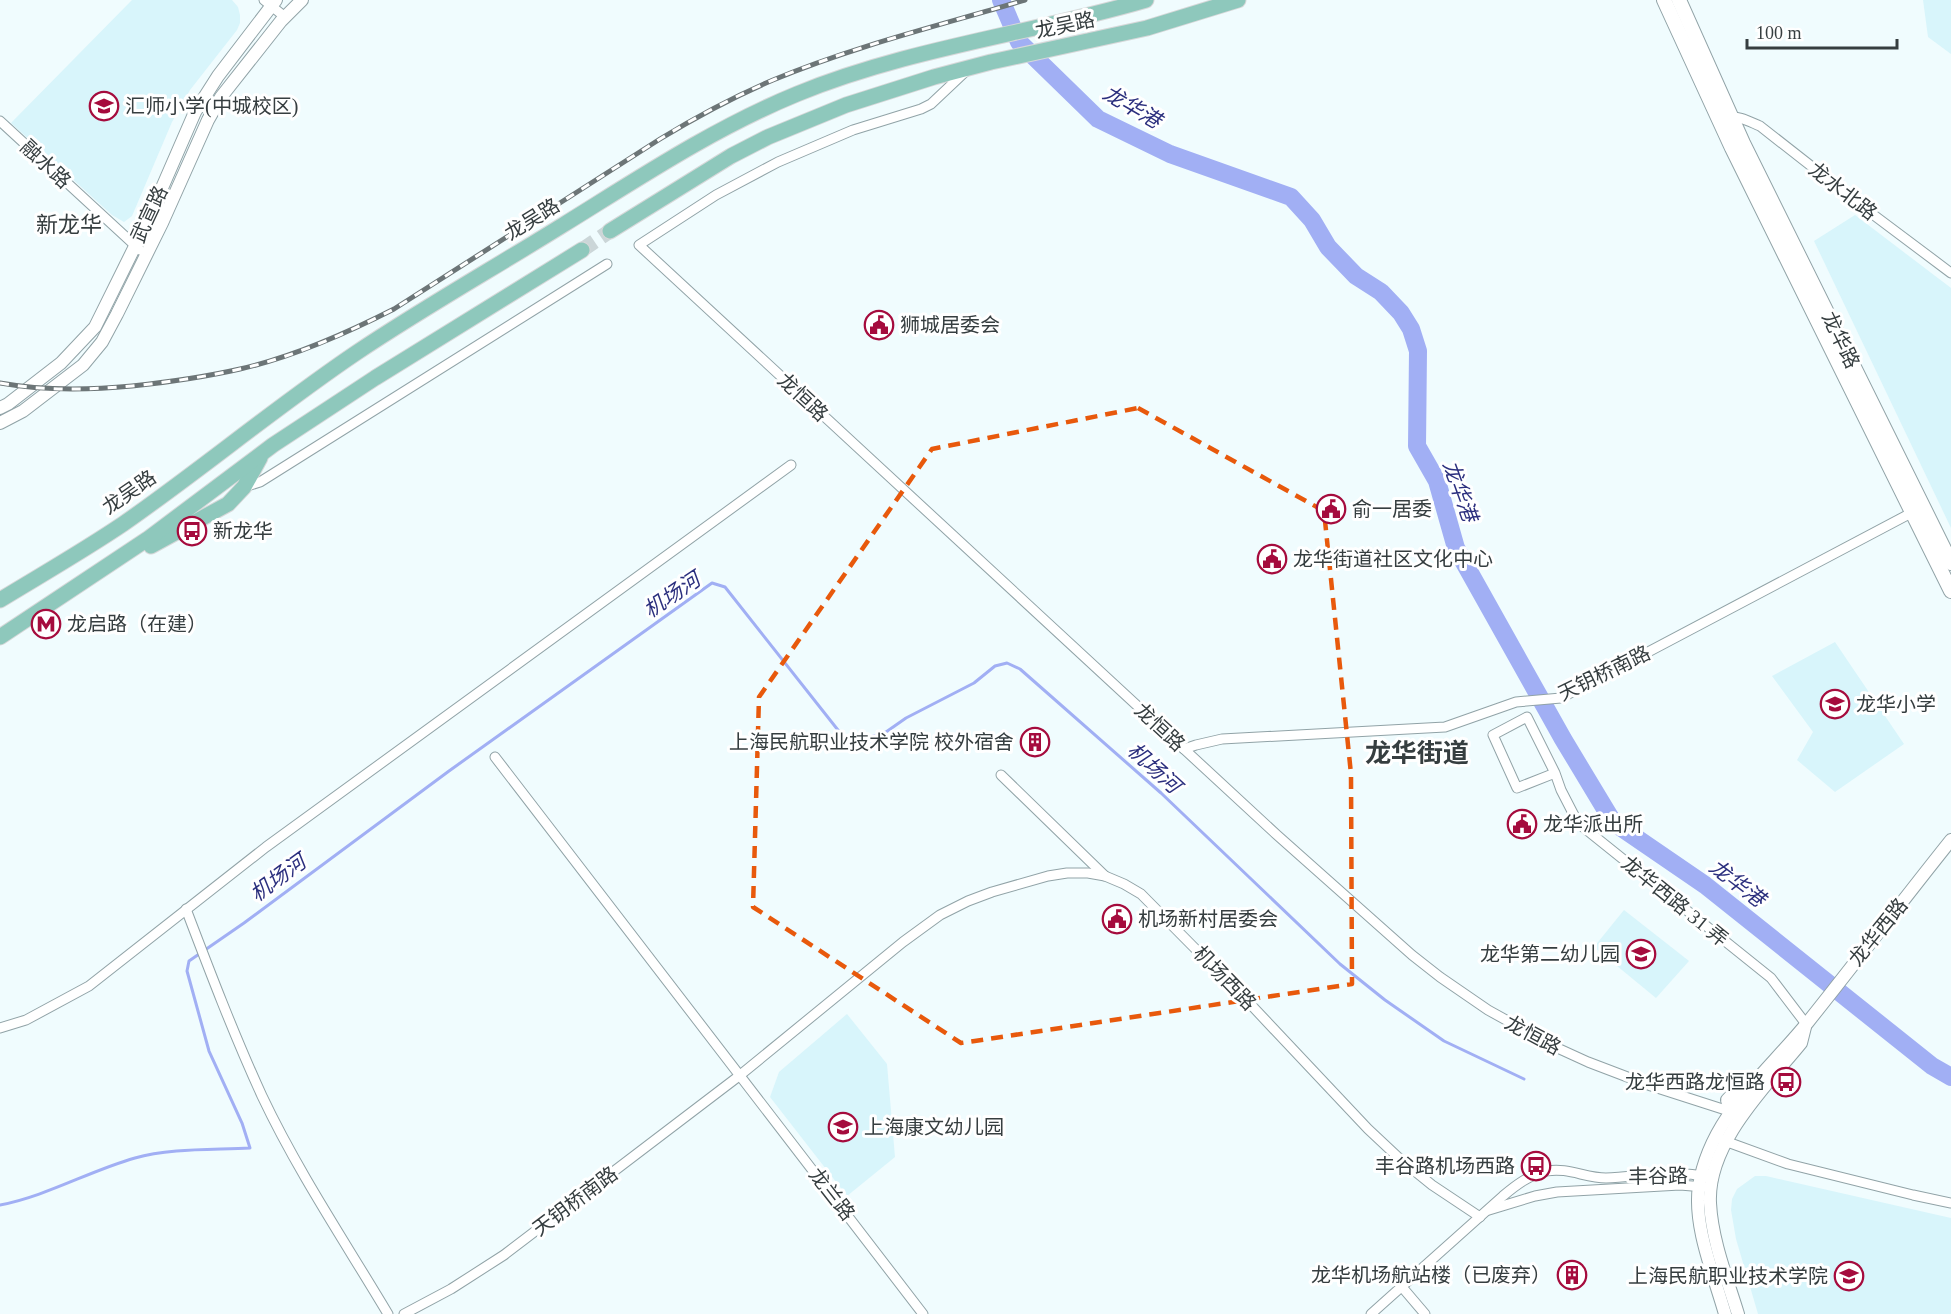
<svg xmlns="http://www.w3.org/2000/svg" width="1951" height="1314" viewBox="0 0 1951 1314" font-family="'Times New Roman','Noto Sans SC',serif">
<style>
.built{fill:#d8f5fb}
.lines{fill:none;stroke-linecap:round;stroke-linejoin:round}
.stream{stroke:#a1aff4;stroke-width:3}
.river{stroke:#a1aff4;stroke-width:18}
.primary-tunnel{stroke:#cbd6d8;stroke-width:15;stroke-dasharray:15 8;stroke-linecap:butt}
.minor-casing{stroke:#91a3a7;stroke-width:11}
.tertiary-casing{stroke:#91a3a7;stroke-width:14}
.secondary-casing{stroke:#91a3a7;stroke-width:16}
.primary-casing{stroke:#d7d8d9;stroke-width:17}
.minor{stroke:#fff;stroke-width:9}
.tertiary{stroke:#fff;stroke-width:12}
.secondary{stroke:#fff;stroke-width:14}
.primary{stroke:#8ec8bc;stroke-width:15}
.rail-casing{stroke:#6c7577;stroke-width:5}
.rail{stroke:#fff;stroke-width:3;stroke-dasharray:9;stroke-linecap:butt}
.marked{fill:none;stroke:#e8590c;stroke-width:4.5;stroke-dasharray:12 8;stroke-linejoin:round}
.labels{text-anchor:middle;stroke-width:6;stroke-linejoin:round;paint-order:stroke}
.street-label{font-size:20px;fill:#363e40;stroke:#fff}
.poi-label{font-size:20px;fill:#363e40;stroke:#fff;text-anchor:start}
.water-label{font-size:21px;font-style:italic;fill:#2b2f7e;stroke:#fff}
.quarter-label{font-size:22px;fill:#363e40;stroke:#fff}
.district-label{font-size:26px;font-weight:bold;fill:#363e40;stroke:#fff}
</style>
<rect width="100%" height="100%" fill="#f0fcfe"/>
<g class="built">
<polygon points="132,0 232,0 238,7 240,15 240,23 237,30 190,90 172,122 132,216 124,222 112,215 11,123"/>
<polygon points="1923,0 1951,0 1951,54 1928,37"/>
<polygon points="1855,215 1951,288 1951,528 1814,241"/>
<polygon points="1835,642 1904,744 1835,792 1797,760 1813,732 1772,676"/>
<polygon points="1624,910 1689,961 1656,998 1594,947"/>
<polygon points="847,1014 887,1064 895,1157 847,1196 770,1097 779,1072"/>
<polygon points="1755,1176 1766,1176 1951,1218 1951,1314 1758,1314 1736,1239 1731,1210 1732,1199 1737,1189"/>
</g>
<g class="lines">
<path class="stream" d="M0 1205C47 1196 89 1171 135 1158 169 1148 214 1150 250 1148L242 1123 209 1051 187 971 189 961 244 923 449 771 712 583 725 587 849 744 886 732 906 718 974 683 995 666 1007 663 1020 669 1161 793 1340 964 1385 1000 1444 1041 1524 1079"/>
<polyline class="river" points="1001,0 1019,42 1098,119 1170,154 1291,197 1312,220 1328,247 1356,276 1381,292 1401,313 1411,329 1418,351 1417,446 1437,481 1456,548 1563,739 1613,822 1705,885 1932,1066 1951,1077"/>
<polyline class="primary-tunnel" points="582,250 610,231"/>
<g class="minor-casing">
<g id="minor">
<polyline points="264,0 285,17"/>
<polyline points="966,71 931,104 921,109 853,130 778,162 716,195 639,245 1277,835 1412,955 1440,977 1488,1010 1553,1046 1588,1062 1651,1086 1735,1113"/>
<path d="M1728 118C1739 115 1750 122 1760 126L1871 213 1951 273"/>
<polyline points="0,121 140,250"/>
<polyline points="244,487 260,482 607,264"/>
<polyline points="1184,749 1196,745 1222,739 1445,727 1516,702 1561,698 1915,511"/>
<polyline points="495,757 923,1314"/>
<polyline points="1555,773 1527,717 1493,735 1517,788 1555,773 1561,790 1578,823 1771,978 1806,1024"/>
<polyline points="1001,775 1105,876"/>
<path d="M186 909C210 972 234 1035 262 1096 298 1172 345 1242 388 1314"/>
<polyline points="0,1028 26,1020 89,986 266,847 791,465"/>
<polyline points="1722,1140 1788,1164 1913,1195 1951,1203"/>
<polyline points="1489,1210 1535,1196 1557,1192 1680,1185 1704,1187"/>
<polyline points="1402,1287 1425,1314"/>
<polyline points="404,1314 451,1289 504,1255 739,1076 903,942 940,915 968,901 992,892 1048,876 1067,873 1088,873 1105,876 1124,884 1141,894 1254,1008 1368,1129 1400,1159 1432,1185 1480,1217"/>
<path d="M1371 1314 1503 1196C1516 1185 1529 1175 1547 1171 1567 1167 1586 1178 1606 1178 1639 1177 1675 1169 1707 1177"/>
</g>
</g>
<g class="tertiary-casing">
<g id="tertiary">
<polyline points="0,408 8,404 61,363 95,327 148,220 195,112 218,76 276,0"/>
<polyline points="0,423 23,411 83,365 102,342 117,314 162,223 208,120 221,97 281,21 302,0"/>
<polyline points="1730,1111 1727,1100 1745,1081 1755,1082"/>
<path d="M1725 1314C1714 1275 1693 1226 1699 1186 1710 1116 1766 1074 1808 1022 1856 962 1903 900 1951 840"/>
<path d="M1738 1314C1727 1278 1712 1241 1710 1203 1707 1143 1766 1086 1801 1043L1805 1027"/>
</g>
</g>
<g class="secondary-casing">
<g id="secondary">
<polyline points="1664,0 1732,148 1951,591"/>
<polyline points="1679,0 1743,143 1951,563"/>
</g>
</g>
<g class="primary-casing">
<g id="primary">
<polyline points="610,231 731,156 768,137 846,105 934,77 991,62 1147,28 1238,0"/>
<polyline points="151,546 228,504 244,487 260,458"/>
<path d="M0 600C41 575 83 551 123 524 202 469 276 407 356 353 423 308 494 268 563 225 639 178 714 128 797 94 909 48 1030 34 1146 0"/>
<polyline points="0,637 149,538 273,445 375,378 582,250"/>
</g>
</g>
<use href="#minor" class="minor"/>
<use href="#tertiary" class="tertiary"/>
<use href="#secondary" class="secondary"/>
<use href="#primary" class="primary"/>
<g class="rail-casing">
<path id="rail" d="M0 383C44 391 88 390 132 386 169 382 205 377 240 369 293 357 345 334 394 309L660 139C696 117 733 97 773 80 854 46 941 25 1025 0"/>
</g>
<use href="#rail" class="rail"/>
</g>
<path class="marked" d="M1138 408 1324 511 1351 774 1352 984 961 1043 753 907 759 697 932 449Z"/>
<defs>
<g id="school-ring" transform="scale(1.5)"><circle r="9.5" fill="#fff" stroke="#a50b3d" stroke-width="1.5"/><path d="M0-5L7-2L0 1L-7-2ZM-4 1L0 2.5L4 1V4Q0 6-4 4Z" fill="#a50b3d"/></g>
<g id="civic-ring" transform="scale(1.5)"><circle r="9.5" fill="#fff" stroke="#a50b3d" stroke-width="1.5"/><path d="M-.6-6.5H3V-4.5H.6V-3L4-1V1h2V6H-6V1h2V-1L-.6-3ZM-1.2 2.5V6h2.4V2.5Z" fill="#a50b3d"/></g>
<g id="bus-ring" transform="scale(1.5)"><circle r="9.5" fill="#fff" stroke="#a50b3d" stroke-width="1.5"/><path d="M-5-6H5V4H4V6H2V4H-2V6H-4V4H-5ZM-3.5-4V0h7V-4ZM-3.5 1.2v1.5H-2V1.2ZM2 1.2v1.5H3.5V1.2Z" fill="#a50b3d"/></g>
<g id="metro-ring" transform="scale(1.5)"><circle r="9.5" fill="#fff" stroke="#a50b3d" stroke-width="1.5"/><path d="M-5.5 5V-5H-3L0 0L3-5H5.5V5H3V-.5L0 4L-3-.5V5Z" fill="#a50b3d"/></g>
<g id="building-ring" transform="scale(1.5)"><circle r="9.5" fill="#fff" stroke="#a50b3d" stroke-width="1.5"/><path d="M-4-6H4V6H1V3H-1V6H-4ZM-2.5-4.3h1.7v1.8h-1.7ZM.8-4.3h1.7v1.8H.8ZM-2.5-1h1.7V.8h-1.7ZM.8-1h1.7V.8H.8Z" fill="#a50b3d"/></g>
<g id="university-ring" transform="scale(1.5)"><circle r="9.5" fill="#fff" stroke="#a50b3d" stroke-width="1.5"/><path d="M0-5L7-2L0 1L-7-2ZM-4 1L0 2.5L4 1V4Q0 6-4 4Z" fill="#a50b3d"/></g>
</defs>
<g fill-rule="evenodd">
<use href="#school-ring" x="104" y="106"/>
<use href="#civic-ring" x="879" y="325"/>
<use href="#civic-ring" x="1331" y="509"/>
<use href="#bus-ring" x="192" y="531"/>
<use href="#civic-ring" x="1272" y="559"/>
<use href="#metro-ring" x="46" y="624"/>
<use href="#school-ring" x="1835" y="704"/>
<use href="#building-ring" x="1035" y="742"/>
<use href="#civic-ring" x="1522" y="824"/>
<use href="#civic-ring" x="1117" y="919"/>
<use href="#school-ring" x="1641" y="954"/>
<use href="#bus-ring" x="1786" y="1082"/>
<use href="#school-ring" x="843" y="1127"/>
<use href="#bus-ring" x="1536" y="1166"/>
<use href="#building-ring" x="1572" y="1275"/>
<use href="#university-ring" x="1849" y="1276"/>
</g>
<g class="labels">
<g class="street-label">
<text transform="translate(1065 25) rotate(-12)" y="7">龙吴路</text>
<text transform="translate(46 164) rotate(43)" y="7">融水路</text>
<text transform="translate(1843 191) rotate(38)" y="7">龙水北路</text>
<text transform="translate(149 214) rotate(-65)" y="7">武宣路</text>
<text transform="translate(532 219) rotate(-32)" y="7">龙吴路</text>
<text transform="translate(1841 340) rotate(64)" y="7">龙华路</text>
<text transform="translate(803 397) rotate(43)" y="7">龙恒路</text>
<text transform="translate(129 492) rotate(-35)" y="7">龙吴路</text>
<text transform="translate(1604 673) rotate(-26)" y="7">天钥桥南路</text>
<text transform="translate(1160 727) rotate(43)" y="7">龙恒路</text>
<text transform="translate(1675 901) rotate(39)" y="7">龙华西路 31 弄</text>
<text transform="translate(1878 932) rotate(-51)" y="7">龙华西路</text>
<text transform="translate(1225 978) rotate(46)" y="7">机场西路</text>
<text transform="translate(1533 1035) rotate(28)" y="7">龙恒路</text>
<text transform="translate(1658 1176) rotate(-1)" y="7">丰谷路</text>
<text transform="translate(832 1194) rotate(52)" y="7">龙兰路</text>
<text transform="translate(575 1201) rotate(-37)" y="7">天钥桥南路</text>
</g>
<g class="poi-label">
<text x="125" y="113">汇师小学(中城校区)</text>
<text x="900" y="332">狮城居委会</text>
<text x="1352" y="516">俞一居委</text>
<text x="213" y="538">新龙华</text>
<text x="1293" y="566">龙华街道社区文化中心</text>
<text x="67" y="631">龙启路（在建）</text>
<text x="1856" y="711">龙华小学</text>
<text x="1014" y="749" text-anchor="end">上海民航职业技术学院 校外宿舍</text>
<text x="1543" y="831">龙华派出所</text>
<text x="1138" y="926">机场新村居委会</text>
<text x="1620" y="961" text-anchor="end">龙华第二幼儿园</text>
<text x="1765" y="1089" text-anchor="end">龙华西路龙恒路</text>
<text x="864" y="1134">上海康文幼儿园</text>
<text x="1515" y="1173" text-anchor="end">丰谷路机场西路</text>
<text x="1551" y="1282" text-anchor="end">龙华机场航站楼（已废弃）</text>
<text x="1828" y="1283" text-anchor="end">上海民航职业技术学院</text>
</g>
<g class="water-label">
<text transform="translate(1132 107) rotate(30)" y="7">龙华港</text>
<text transform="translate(1460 491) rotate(70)" y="7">龙华港</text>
<text transform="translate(672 595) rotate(-34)" y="7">机场河</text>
<text transform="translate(1154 768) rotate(42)" y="7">机场河</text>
<text transform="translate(278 878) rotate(-36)" y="7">机场河</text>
<text transform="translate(1737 883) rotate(37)" y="7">龙华港</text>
</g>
<g class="quarter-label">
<text x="69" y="232">新龙华</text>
</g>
<g class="district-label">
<text x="1417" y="762">龙华街道</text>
</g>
</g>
<path d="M1747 39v9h150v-9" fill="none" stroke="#363e40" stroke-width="3"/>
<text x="1756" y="39" font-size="18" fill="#363e40" stroke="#ffffff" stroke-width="4.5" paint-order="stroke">100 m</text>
</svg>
